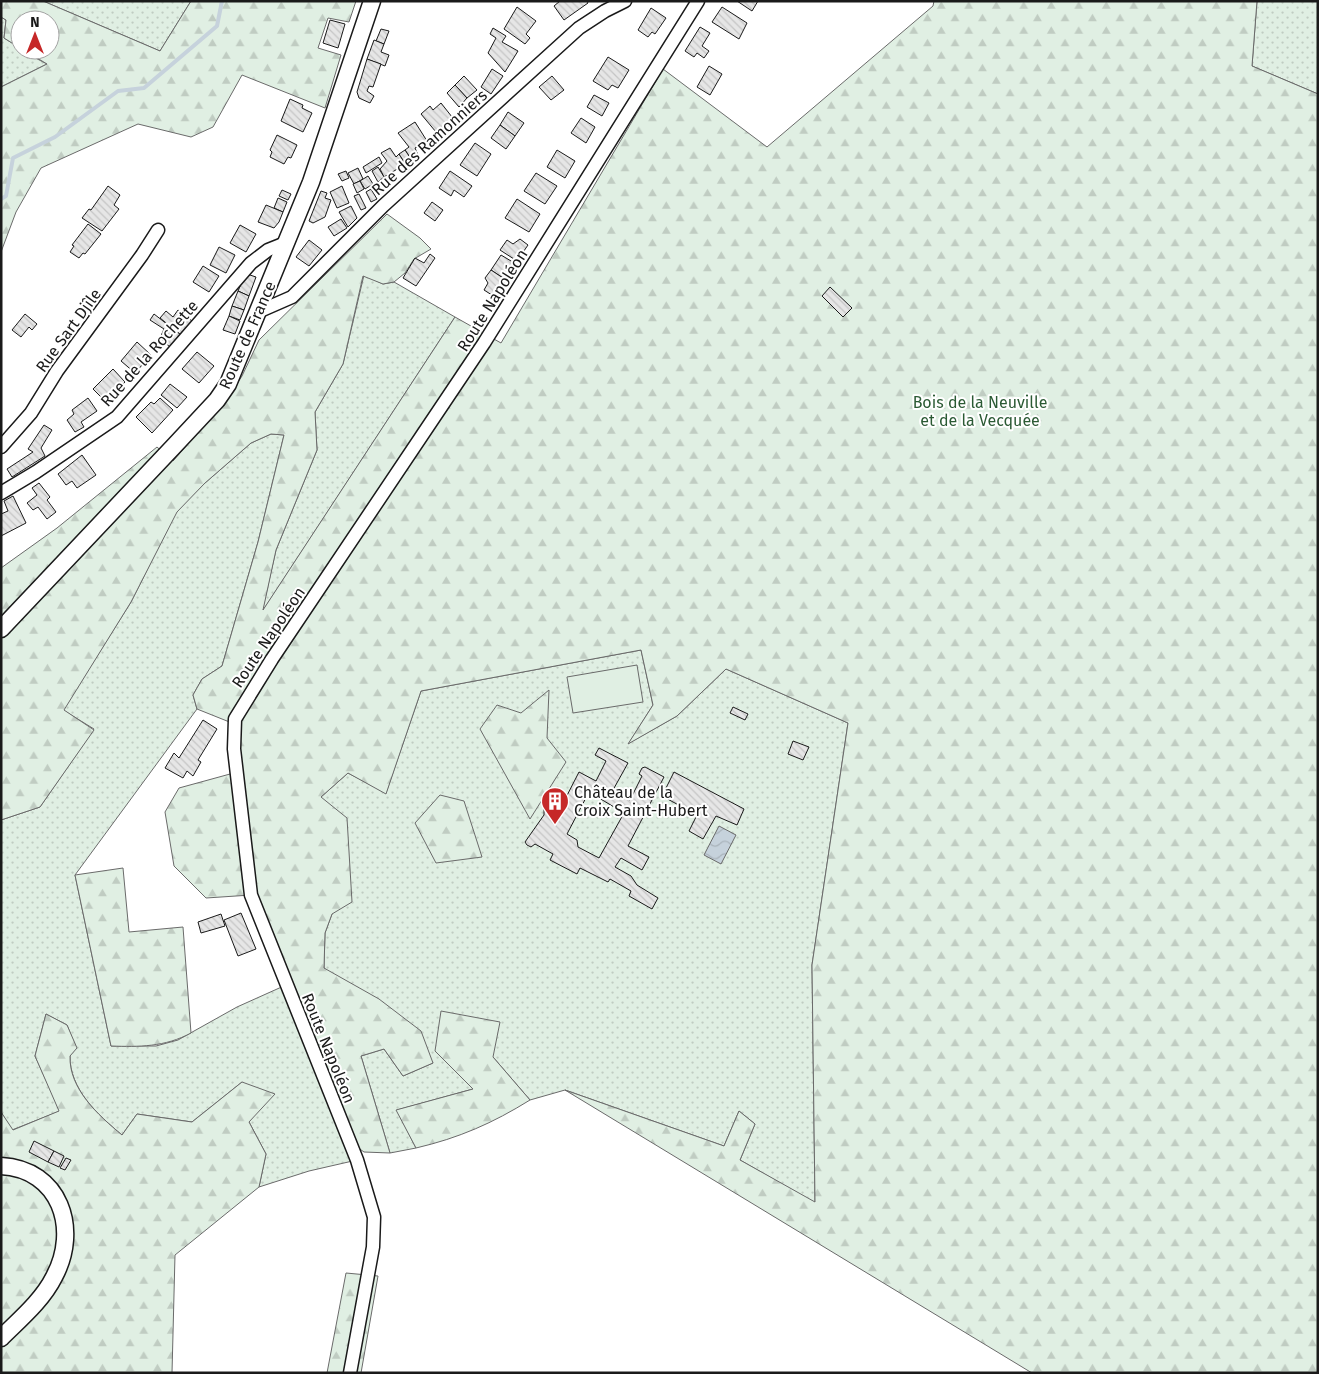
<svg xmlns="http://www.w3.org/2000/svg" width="1319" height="1374" viewBox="0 0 1319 1374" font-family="'Fira Sans',sans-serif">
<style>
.grass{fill:url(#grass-dots);stroke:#6a6a6a}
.forest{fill:url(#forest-firs);stroke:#6a6a6a}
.pitch{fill:#e0efe3;stroke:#6a6a6a}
.water{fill:url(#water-waves);stroke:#6a6a6a}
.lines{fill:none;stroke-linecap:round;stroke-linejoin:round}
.stream{stroke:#c6d2dc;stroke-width:4}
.building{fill:url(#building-back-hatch);stroke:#1a1a1a;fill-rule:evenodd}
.street-casing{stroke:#1a1a1a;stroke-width:15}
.secondary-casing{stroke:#1a1a1a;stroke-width:19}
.street{stroke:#fff;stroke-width:12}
.secondary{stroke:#fff;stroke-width:16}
.labels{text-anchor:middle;stroke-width:4;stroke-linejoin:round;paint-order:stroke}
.street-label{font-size:16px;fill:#1a1a1a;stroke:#fff}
.park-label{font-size:16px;fill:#2b5a34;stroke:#fff}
.poi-label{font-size:16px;fill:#1a1a1a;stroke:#fff;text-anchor:start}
</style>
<defs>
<pattern id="grass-dots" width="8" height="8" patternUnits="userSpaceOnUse" patternTransform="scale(1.25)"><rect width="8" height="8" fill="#e0efe3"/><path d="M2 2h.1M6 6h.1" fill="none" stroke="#c0ccc2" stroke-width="1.8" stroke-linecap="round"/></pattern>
<pattern id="forest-firs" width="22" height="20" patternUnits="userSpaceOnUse" patternTransform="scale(1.25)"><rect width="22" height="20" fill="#e0efe3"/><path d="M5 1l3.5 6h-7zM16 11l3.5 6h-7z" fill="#c0ccc2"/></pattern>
<pattern id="water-waves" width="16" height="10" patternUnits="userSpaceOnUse" patternTransform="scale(1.25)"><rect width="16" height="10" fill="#c6d2dc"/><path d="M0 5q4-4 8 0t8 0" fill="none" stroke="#aab4bc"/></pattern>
<pattern id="building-back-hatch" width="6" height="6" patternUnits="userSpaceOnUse" patternTransform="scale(1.25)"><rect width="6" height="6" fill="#e6e6e6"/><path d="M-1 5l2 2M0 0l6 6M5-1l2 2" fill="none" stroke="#c5c5c5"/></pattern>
</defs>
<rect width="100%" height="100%" fill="#fff"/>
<g class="grass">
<polygon points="43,1 191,1 160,51"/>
<polygon points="1257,1 1318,1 1318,94 1252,66"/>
<polygon points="1,17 6,20 4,38 20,48 20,50 47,64 1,87"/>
<polygon points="364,275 383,284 394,282 455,317 262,612 276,550 317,450 315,412 343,364"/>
<path d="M271 434 284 435 258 542 222 666 202 679 193 695 197 709 75 875 111 1046H156L178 1040 237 1007 286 985 357 1160 309 1171 259 1187 266 1154 249 1122 242 1082 192 1122 137 1114 122 1135C98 1115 69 1089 70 1055L76 1048 67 1025 46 1014 35 1056 60 1111 12 1130 1 1112V820L40 807 94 729 63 710 131 602 176 512 205 483 251 443Z"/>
<polygon points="641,650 653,705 629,743 677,716 726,669 848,723 812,965 815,1203 740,1160 755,1124 739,1111 724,1146 565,1090 530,1100 493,1057 435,1051 473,1089 397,1110 416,1148 390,1153 361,1056 384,1049 403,1076 433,1063 324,968 325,933 332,914 321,797 348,773 386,793 421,691"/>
</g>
<g class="forest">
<polygon points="1,1 43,1 160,51 191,1 356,1 349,22 328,18 318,48 341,55 325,108 242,75 213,127 191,137 138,124 41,168 16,212 1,252 1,87 47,64 24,50 50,50 50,20 20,20 20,48 4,38 6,20 1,17"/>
<polygon points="934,1 1257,1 1252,66 1318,94 1318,1373 1032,1373 565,1090 724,1146 739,1111 755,1124 740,1160 815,1202 812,965 848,723 726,669 677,716 628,744 653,705 641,650 421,691 386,794 348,773 321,797 347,818 352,902 332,914 325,933 324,968 379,999 421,1031 433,1063 403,1076 384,1049 361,1056 390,1153 364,1152 357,1147 251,895 206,898 174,866 165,812 179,788 241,771 237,725 197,709 193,695 202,679 222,666 258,542 284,435 271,434 251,443 205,483 177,512 131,602 64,710 94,730 40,807 1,820 1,568 57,528 157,447 173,461 227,399 242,376 259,340 387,214 420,238 431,249 414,259 405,273 394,282 383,284 363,276 343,364 315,412 317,450 276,550 263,610 455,317 501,343 663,69 767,147 933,6"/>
<polygon points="549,690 547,738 566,762 530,819 480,729 497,705 521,713"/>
<polygon points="440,795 464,801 482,857 436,863 415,823"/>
<path d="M123 868 129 932 183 927 191 1033C165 1047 139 1047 111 1046L75 875Z"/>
<path d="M441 1011 500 1022 493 1057 530 1100C493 1123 459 1138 416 1148L396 1110 473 1089 435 1051Z"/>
<path d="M46 1014 67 1025 77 1048 70 1056C69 1089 98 1115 122 1135L137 1114 192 1122 242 1082 275 1094 249 1122 266 1154 259 1187 175 1255 172 1373H1V1112L13 1130 59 1111 35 1056Z"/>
<polygon points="346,1273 378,1276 361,1373 327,1373"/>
</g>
<polygon class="pitch" points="637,665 643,702 573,713 567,677"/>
<polygon class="water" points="719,826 736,835 721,864 704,855"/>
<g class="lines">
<polyline class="stream" points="1,199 6,196 13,158 55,137 118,91 144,88 217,26 222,1"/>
</g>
<g class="building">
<polygon points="560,1 587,1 588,3 564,20 554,6"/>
<polygon points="737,1 758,1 752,11"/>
<polygon points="517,7 536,21 526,34 530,38 525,44 504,29"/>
<polygon points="722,7 747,23 739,39 712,22"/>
<polygon points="651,8 666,18 655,34 652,32 648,37 638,30"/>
<polygon points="330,20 345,24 338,48 323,43"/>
<polygon points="700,27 710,33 702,46 709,51 704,58 697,53 694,57 685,51"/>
<polygon points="493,28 506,36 502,42 518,51 505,72 488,53 496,38 490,34"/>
<polygon points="381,29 389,31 384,44 376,41"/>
<polygon points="374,40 384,44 381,52 389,55 385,66 367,59"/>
<polygon points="608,57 629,70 618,88 612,85 608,90 593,81"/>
<polygon points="367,59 381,64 373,87 369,86 367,91 374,96 370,103 359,98 357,92"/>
<polygon points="709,66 722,74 710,95 697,87"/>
<polygon points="492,69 503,76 491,94 481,87"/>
<polygon points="464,76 477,90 467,98 455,85"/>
<polygon points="552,76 564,90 551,100 539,87"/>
<polygon points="455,85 467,98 459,107 447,93"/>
<polygon points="594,95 609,103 602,116 587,107"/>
<polygon points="290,99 303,105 302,108 312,113 303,132 281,121"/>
<polygon points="441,103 456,122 449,127 447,124 436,132 421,114 430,106 433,110"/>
<polygon points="508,112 524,123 515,136 500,125"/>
<polygon points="581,118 595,127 586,143 571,133"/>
<polygon points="415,122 427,141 415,148 418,155 411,159 405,150 409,147 398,133"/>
<polygon points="500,125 515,136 506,149 491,138"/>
<polygon points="277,135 297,145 291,158 288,157 284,164 270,157 272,152 270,150"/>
<polygon points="475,143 491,154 477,176 460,165"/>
<polygon points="390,148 396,157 399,154 409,170 403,173 399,168 384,177 380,169 387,161 381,153"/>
<polygon points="405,150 411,159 405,163 399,154"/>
<polygon points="557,150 575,161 565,178 547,167"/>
<polygon points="379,157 382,163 366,173 363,167"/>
<polygon points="378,167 384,177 378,182 372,171"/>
<polygon points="358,168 363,179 354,184 348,173"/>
<polygon points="346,171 349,178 342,181 338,174"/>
<polygon points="450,171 472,186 464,197 454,190 451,196 439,188"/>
<polygon points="536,173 557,186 545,204 524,191"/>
<polygon points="368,176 373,184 365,189 360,181"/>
<polygon points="360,181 364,189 357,193 353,184"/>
<polygon points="108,186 120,195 114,205 119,209 102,231 82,218 89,209 91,210"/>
<polygon points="342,186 349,203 337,208 330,192"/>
<polygon points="371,189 377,199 371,202 366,192"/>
<polygon points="282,190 291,194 288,200 279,196"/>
<polygon points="321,191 327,193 325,198 331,200 325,217 313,223 309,221"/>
<polygon points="359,194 366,208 361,210 354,196"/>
<polygon points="278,198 287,202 283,212 274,208"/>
<polygon points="517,199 540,214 529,232 505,218"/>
<polygon points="432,202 443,210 435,221 424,213"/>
<polygon points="266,205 283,212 279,222 274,228 258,222"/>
<polygon points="351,206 357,218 348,227 339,212"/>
<polygon points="341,219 347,228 334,236 328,227"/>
<polygon points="88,224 101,234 85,254 83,253 79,258 70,252 74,246 72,245"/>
<polygon points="240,225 256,234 246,252 230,243"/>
<polygon points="520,239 528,245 517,261 500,250 507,240 513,244"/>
<polygon points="309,240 322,250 309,266 296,257"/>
<polygon points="219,247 235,255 226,273 210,265"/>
<polygon points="430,254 435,258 416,286 403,278 415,258 424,263"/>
<polygon points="501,255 516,264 506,280 491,270"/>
<polygon points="203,266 219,276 209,292 193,282"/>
<polygon points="491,270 506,280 495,297 484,290 488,283 485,278"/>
<polygon points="250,275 256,277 249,296 238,291 242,282"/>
<polygon points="830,287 852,308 843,317 822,296"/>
<polygon points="238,291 249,296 244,310 232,306"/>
<polygon points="232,306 244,310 240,320 229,316"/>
<polygon points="178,310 192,321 181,335 160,318 166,311 173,317"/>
<polygon points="25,314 37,324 32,330 29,327 21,337 12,330"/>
<polygon points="154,314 181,335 171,348 160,338 164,329 150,320"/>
<polygon points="229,316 240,321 235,334 223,330"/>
<polygon points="137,342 151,355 135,373 121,361"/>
<polygon points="197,352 214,366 199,383 182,369"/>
<polygon points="113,369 125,382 106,402 93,389"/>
<polygon points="170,384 187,397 177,408 161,395"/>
<polygon points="88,398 97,411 81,422 84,427 75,432 67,420 74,414 72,410"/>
<polygon points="160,398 173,410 152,433 136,417 151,402 154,404"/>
<polygon points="44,425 52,430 41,448 45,456 12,477 7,469 33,452 28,449"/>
<polygon points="82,455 96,475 77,488 72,481 66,485 58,474"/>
<polygon points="39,483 50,497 47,500 56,512 47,519 38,507 33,510 27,503 37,495 32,488"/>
<polygon points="13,496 26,523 1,536 1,514 8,511 4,501"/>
<polygon points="733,707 748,714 745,720 730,713"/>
<polygon points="203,720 217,729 198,760 201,762 193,776 187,771 183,778 165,768 174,753 179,758"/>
<polygon points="793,741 809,747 803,760 788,754"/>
<path d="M599 748 628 763 613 790 630 800 642 776 639 774 642 768 645 767 664 777 628 846 649 857 642 870 621 858 615 867 631 876 637 885 658 898 652 909 629 896 631 891 610 879 608 882 580 868 577 874 550 860 553 854 535 844 531 847 527 845 525 842 544 815V808H548L550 814 556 817 579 772 596 781 606 761 595 755ZM589 792 624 813 599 858 578 847 577 840 567 834Z"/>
<polygon points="674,772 744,809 737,825 716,816 703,839 689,831 697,815 662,796"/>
<polygon points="241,913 256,949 238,956 224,920"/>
<polygon points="221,914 225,926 201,933 198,922"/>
<polygon points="34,1141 54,1151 48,1162 29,1152"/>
<polygon points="54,1151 64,1156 59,1167 48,1162"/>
<polygon points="66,1158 71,1160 65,1170 60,1168"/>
</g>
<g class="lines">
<g class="street-casing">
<g id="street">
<polyline points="260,311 292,297 383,206 579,28 605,11 625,1"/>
<polyline points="1,447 31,413 57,371 142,255 158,230"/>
<polyline points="1,493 36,472 117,417 251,263 268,250 288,242"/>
<polyline points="350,1373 373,1247 374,1217 357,1160 251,895 234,749 235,719 272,659 484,343 698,1"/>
</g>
</g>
<g class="secondary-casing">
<g id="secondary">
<polyline points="1,629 175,445 217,400 228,384 311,182 372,1"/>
<path d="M1 1166C60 1169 80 1229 54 1277 42 1301 19 1320 1 1338"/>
</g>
</g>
<use href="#street" class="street"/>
<use href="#secondary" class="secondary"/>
</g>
<defs>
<g id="building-pin" transform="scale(1.4375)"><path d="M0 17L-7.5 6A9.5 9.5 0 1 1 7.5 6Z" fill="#c62828" stroke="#fff"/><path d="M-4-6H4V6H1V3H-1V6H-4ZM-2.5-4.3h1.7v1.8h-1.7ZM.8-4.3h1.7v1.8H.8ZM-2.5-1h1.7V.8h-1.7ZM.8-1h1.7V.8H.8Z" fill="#fff"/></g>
</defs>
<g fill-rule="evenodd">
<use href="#building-pin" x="555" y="801"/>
</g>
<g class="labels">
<g class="street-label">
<text transform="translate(429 142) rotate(-42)" y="6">Rue des Ramonniers</text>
<text transform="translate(492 300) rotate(-58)" y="6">Route Napoléon</text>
<text transform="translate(68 330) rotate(-54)" y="6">Rue Sart Djîle</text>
<text transform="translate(247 335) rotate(-66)" y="6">Route de France</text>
<text transform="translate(149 353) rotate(-48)" y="6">Rue de la Rochette</text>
<text transform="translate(268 637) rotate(-56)" y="6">Route Napoléon</text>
<text transform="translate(329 1048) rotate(68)" y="6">Route Napoléon</text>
</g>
<g class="park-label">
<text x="980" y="408">Bois de la Neuville<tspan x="980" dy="18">et de la Vecquée</tspan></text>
</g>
<g class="poi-label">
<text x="574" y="798">Château de la<tspan x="574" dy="18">Croix Saint-Hubert</tspan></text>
</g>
</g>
<rect width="1319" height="1374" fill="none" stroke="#1a1a1a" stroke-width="5"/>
<g transform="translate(35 35)"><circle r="24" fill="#ffffff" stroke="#a3a3a3"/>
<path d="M0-4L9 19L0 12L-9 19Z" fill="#c62828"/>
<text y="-8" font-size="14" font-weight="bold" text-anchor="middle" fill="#1a1a1a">N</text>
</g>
</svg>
